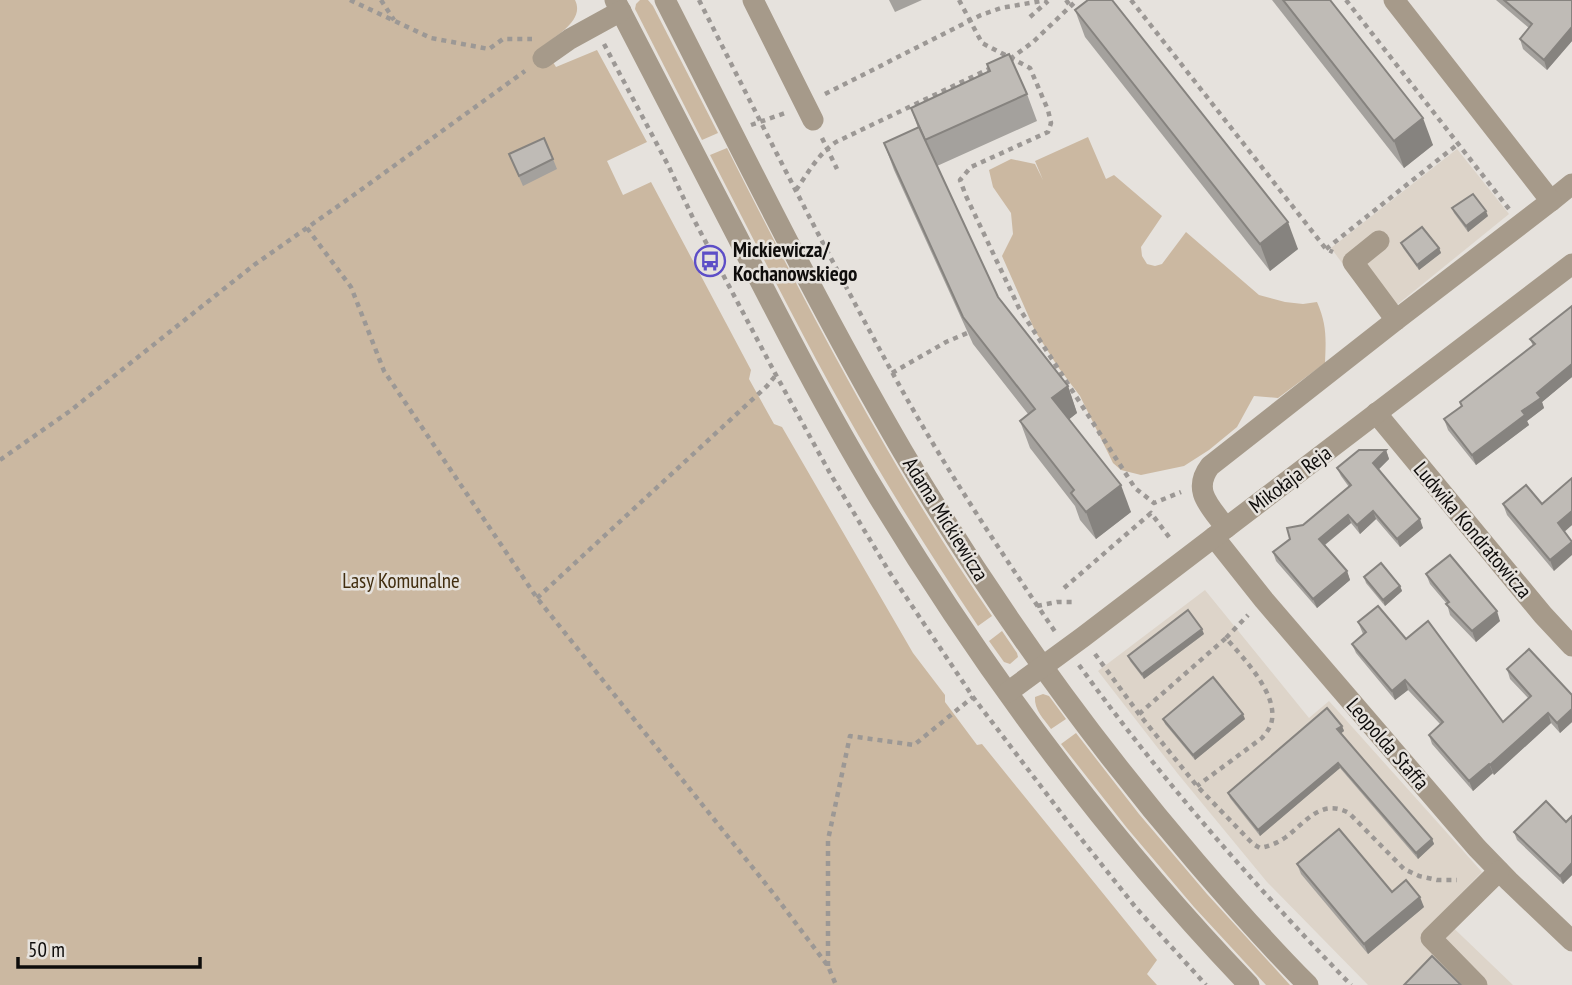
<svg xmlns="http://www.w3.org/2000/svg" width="1572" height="985" font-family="'PT Sans Narrow',sans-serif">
<rect width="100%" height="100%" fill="#e6e2dd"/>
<g fill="#ddd4c9">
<polygon points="1457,149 1509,214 1382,317 1331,248"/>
<polygon points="1205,590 1309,718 1329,701 1482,872 1440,915 1513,985 1368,985 1267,882 1178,774 1098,671"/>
</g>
<g fill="#cbb8a1">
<path d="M0,0H575C585,20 557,35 543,46L556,67L597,50L647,142L607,161L623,195L651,182L751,370L749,379L774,424L782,427L913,653L945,695V702L977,745L982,744L1157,960L1147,974L1157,985H0Z"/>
<polygon points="640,0 648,0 653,6 718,133 702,140 635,9 636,4"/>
<path d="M1088,137L1106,179L1114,175L1162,216L1141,247L1142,256L1147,264L1155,266L1162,264L1186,232L1259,295L1285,302L1303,304L1317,302C1327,325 1326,339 1325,363L1278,398L1254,396L1237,427L1209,450L1184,466L1141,475L1121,470L1113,463L1080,396L1058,367L1035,331L1002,256L1013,234L1011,213L993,187L989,170L1011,159L1035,164L1043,180L1035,161Z"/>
<path d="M727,148C808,308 890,468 992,616L978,626C942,572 906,516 873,460C814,361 763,257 710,155Z"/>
<polygon points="1002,631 1017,653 1018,657 1010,664 1004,662 989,641"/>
<path d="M1043,694L1049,696L1066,719L1051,729C1044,719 1034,710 1035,697Z"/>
<polygon points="1076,733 1139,814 1207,894 1290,985 1266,985 1194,907 1127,828 1061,744"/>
</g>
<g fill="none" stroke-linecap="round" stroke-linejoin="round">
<g stroke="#9c9895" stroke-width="4.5" stroke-dasharray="5 5" stroke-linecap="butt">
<polyline points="350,0 431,38 489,49 503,39 532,39"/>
<polyline points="381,0 394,20"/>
<path d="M699,0C762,125 825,250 892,372C941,462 998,548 1056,633"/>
<polyline points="959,0 982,43 1030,68 1048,110 1051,123 1048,132 971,167 960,180 966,196 1019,308 1135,488 1154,503 1181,492"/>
<polyline points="1066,0 1071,7"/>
<polyline points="1131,0 1326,249 1333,252"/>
<polyline points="1346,0 1509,209"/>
<polyline points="1030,17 1048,1"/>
<polyline points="604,44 668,165 692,216 776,375 831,475 890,573 973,697 1071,826 1137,909 1206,985"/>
<polyline points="1010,59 1033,42 1077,0"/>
<polyline points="825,94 981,15 1001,8 1047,0"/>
<polyline points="751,125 785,113"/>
<polyline points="822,138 837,169"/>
<path d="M796,190C808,173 818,154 836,142L993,67"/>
<polyline points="307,228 351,287 384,371 537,598 773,893 828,966 836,985"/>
<polyline points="1326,249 1458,144"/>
<polyline points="892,373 946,342 972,331"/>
<polyline points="0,460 70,411 254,265 351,197 525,71"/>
<polyline points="1064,588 1151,513 1172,541"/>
<polyline points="537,598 767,386 776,375"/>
<polyline points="1037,606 1057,602 1072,602"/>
<polyline points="1226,638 1248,615"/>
<path d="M1095,654L1139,714L1197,786L1253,844L1260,848C1270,846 1277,843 1286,837C1306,822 1321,798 1349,813L1404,869L1419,876L1437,880H1457"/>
<path d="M1079,665C1161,779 1254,885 1351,985"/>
<path d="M1139,714L1226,638C1243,658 1280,695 1271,724C1269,730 1265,734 1262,738L1197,786"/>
<polyline points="828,966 828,840 850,736 914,745 973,697"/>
</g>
<g stroke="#a69a8a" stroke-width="21">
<path d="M615,0C656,79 696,157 737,236C781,322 825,408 875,491C982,668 1106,836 1249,985"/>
<path d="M665,0C742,151 817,305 903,452C988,596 1087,735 1196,862C1232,904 1269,946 1308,985"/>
<polyline points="753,0 813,120"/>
<polyline points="543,58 570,39 621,11"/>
<polyline points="1551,201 1572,184"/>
<polyline points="1379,241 1353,262 1396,320"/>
<polyline points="1376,413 1543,615 1572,646"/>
<path d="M1226,528C1211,507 1191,491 1210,466L1396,320L1551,201L1394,0"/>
<polyline points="1214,537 1264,600 1477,848 1509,881 1572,941"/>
<polyline points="1008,692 1083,637 1572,264"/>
<polyline points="1477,985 1431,938 1499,871"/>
</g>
</g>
<g fill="#a4a19d">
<polygon points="889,0 922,0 895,12"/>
<polygon points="1272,0 1330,0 1433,145 1404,168"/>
<polygon points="1496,0 1572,0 1572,41 1547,70 1523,49 1520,39 1529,28"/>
<polygon points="1075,10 1298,249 1270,271 1085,37"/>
<polygon points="987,64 1027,94 1037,121 937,166 998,297 1068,386 1077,413 1069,419 1131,512 1096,539 1080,520 1075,506 1030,448 1020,421 1028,414 973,344 894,170 884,143 918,128 911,108 990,71"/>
<polygon points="509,154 553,159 557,169 523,186"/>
<polygon points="1452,208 1488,216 1468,232 1454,213"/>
<polygon points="1401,243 1439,248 1441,253 1419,270 1403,248"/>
<polygon points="1572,306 1572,377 1542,402 1544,408 1527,421 1529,425 1476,465 1448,430 1444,419 1462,406 1460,402 1533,346 1530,339"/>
<polygon points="1386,450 1389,459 1378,470 1423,528 1400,547 1376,519 1360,534 1351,523 1325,545 1347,571 1350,580 1317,608 1276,561 1273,552 1290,539 1303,525 1349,487 1341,476 1337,468"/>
<polygon points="1572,478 1572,525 1564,531 1554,571 1507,515 1503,504 1542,504"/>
<polygon points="1426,574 1500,621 1476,642 1450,615 1447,604 1430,584"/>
<polygon points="1364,577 1400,586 1402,591 1385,606 1366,583"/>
<polygon points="1358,622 1406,639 1503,722 1529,699 1510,679 1507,669 1572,695 1572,722 1560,733 1551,723 1494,775 1493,773 1473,791 1432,744 1429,735 1440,724 1408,690 1395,700 1356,653 1352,644 1363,634"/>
<polygon points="1204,634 1144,679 1130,661 1128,656"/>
<polygon points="1163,719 1245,719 1195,760 1165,724"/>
<polygon points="1342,726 1344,731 1341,733 1432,839 1434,844 1418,859 1340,768 1260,836 1230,798 1228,793"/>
<polygon points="1572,816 1572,875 1563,884 1517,840 1514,832 1566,822"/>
<polygon points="1297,864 1392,892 1424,907 1368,954 1301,874"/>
</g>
<g fill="#86837f">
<polygon points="1572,27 1572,41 1547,70 1544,60"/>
<polygon points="1423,118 1433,145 1404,168 1394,141"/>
<polygon points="1486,211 1488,216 1468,232 1466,226"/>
<polygon points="1288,222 1298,249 1270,271 1260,244"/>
<polygon points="1439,248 1441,253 1419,270 1417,265"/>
<polygon points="1572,364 1572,377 1542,402 1544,408 1527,421 1529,425 1476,465 1472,455 1522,411 1537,393"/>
<polygon points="1068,386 1077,413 1062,425 1052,398"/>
<polygon points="1386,450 1389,459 1376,472 1373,463"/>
<polygon points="1121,485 1131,512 1096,539 1086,512"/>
<polygon points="1373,511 1376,519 1360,534 1357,525"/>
<polygon points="1572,511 1572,525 1562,534 1558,523"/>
<polygon points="1348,515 1351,523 1322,547 1319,539"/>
<polygon points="1420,519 1423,528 1400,547 1397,539"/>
<polygon points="1572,542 1572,555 1554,571 1550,560"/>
<polygon points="1347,571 1350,580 1317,608 1313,599"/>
<polygon points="1400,586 1402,591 1385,606 1383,600"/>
<polygon points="1497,611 1500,621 1476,642 1472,631"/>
<polygon points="1202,629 1204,634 1144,679 1142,674"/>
<polygon points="1405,680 1408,690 1395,700 1392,691"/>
<polygon points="1572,709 1572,722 1560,733 1557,723"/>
<polygon points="1548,713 1551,723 1494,775 1490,765"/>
<polygon points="1243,714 1245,719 1195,760 1193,755"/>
<polygon points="1342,726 1344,731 1339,735 1337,729"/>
<polygon points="1338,763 1340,768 1260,836 1258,830"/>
<polygon points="1489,764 1493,773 1473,791 1469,781"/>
<polygon points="1432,839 1434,844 1418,859 1416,853"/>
<polygon points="1572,863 1572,875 1563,884 1560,876"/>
<polygon points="1420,897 1424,907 1368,954 1364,944"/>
</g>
<g fill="#bfbbb6" stroke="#86837f" stroke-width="2">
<polygon points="1088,0 1112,0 1288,222 1260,244 1075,10"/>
<polygon points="1283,0 1330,0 1423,118 1394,141"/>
<polygon points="1504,0 1572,0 1572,27 1544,60 1520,39 1532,24"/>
<polygon points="1009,54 1027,94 925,140 911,108 990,71 987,64"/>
<polygon points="919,127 998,297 1068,386 1052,398 1121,485 1086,512 1071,493 1074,490 1020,421 1035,409 963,317 884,143"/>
<polygon points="544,138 553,159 519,176 509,154"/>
<polygon points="1473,194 1486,211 1466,226 1452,208"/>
<polygon points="1422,227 1439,248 1417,265 1401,243"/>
<polygon points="1572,306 1572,364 1537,393 1541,398 1522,411 1525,415 1472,455 1444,419 1462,406 1460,402 1535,344 1530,339"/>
<polygon points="1359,450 1386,450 1373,463 1420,519 1397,539 1373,511 1357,525 1348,515 1319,539 1347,571 1313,599 1273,552 1290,539 1287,528 1303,525 1351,485 1337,468"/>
<polygon points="1572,478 1572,511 1558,523 1572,542 1550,560 1503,504 1526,485 1542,504"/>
<polygon points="1450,555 1497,611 1472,631 1446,604 1449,602 1426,574"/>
<polygon points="1381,563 1400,586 1383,600 1364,577"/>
<polygon points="1378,606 1406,639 1428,621 1503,722 1531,696 1507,669 1529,649 1572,695 1572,709 1557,723 1548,713 1490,765 1489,764 1469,781 1429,735 1443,722 1405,680 1392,691 1352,644 1366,632 1358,622"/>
<polygon points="1188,610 1202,629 1142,674 1128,656"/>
<polygon points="1213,677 1243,714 1193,755 1163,719"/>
<polygon points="1327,708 1342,726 1337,729 1432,839 1416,853 1338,763 1258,830 1228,793"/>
<polygon points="1546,801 1566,822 1572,816 1572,863 1560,876 1514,832"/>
<polygon points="1339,829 1392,892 1406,880 1420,897 1364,944 1297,864"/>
<polygon points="1432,956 1461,985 1404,985"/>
</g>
<defs>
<g id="bus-ring" transform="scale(1.575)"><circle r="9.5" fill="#e6e2dd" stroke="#5d4ec7" stroke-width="1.5"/><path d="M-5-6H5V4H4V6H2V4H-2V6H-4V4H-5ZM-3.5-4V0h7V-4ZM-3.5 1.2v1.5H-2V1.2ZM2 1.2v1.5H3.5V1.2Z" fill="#5d4ec7"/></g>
</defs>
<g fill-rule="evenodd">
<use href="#bus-ring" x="710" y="261"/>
</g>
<g text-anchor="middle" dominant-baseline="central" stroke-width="5" stroke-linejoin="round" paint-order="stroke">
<g font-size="21" font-weight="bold" fill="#0e0c0b" stroke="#e6e2dd" text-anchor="start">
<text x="733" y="249">Mickiewicza/<tspan x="733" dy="24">Kochanowskiego</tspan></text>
</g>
<g font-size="21" fill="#0e0c0b" stroke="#e6e2dd">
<text transform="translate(1290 479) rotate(-37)">Mikołaja Reja</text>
<text transform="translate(946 519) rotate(58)">Adama Mickiewicza</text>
<text transform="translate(1473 530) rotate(50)">Ludwika Kondratowicza</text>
<text transform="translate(1388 744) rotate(49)">Leopolda Staffa</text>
</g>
<g font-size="21" fill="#412d0f" stroke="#e6e2dd">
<text x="401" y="580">Lasy Komunalne</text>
</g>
</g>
<path d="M18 957v10h182v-10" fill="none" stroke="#0e0c0b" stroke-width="3.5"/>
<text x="28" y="957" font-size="21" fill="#0e0c0b" stroke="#e6e2dd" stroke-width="5" paint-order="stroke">50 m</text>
</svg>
